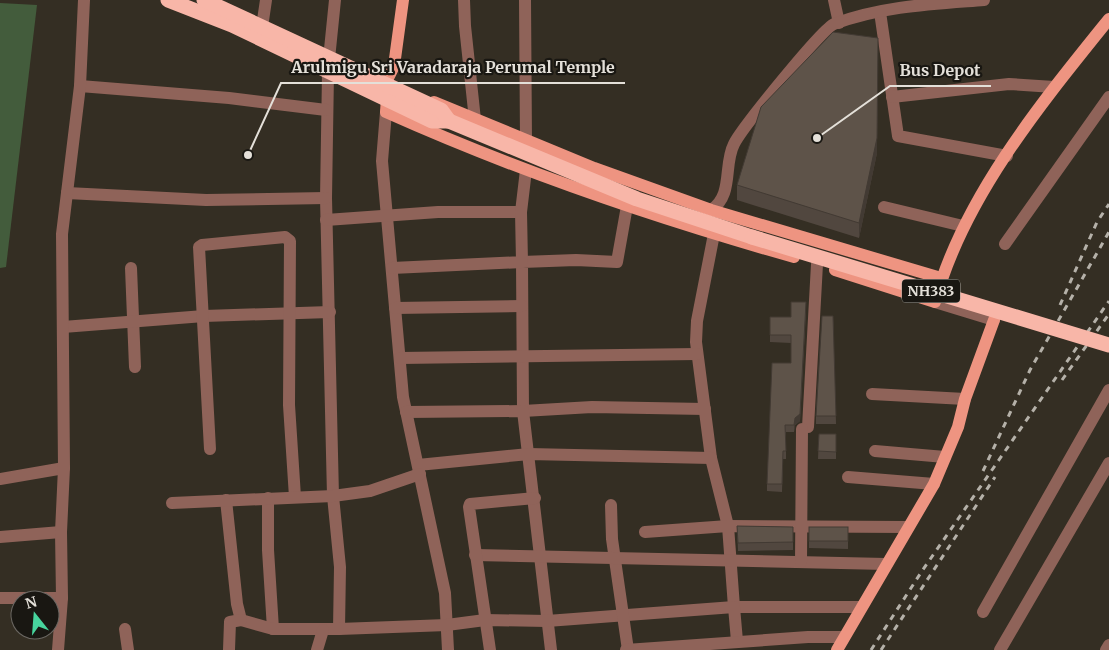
<svg xmlns="http://www.w3.org/2000/svg" width="1109" height="650" font-family="Merriweather,serif">
<rect width="100%" height="100%" fill="#342e23"/>
<polygon fill="#435c3c" points="0,3 37,5 6,267 0,268"/>
<g fill="none" stroke-linecap="round" stroke-linejoin="round">
<g stroke="#8f6359" stroke-width="12">
<polyline points="464,0 465,26 475,120"/>
<polyline points="525,0 526,140"/>
<polyline points="834,0 839,23"/>
<polyline points="880,12 898,136 1007,156"/>
<polyline points="262,27 266,0"/>
<polyline points="329,59 335,0"/>
<polyline points="328,73 326,198 333,496 340,567 339,629"/>
<polyline points="80,86 229,98 326,110"/>
<polyline points="892,97 1009,84 1054,87"/>
<polyline points="386,112 382,161 403,397 445,593 448,650"/>
<polyline points="67,193 206,200 326,198"/>
<polyline points="627,206 617,262 576,260 522,262 523,411 592,407 705,409"/>
<polyline points="884,207 963,226"/>
<path d="M711,210C734,195 723,165 734,144C742,128 822,29 834,24C882,6 933,4 984,0"/>
<polyline points="326,220 438,212 521,212"/>
<polyline points="714,234 697,321 696,342 711,458 728,526 734,607 860,607"/>
<polyline points="1005,244 1109,97"/>
<polyline points="131,268 135,367"/>
<polyline points="392,268 522,262 521,212 526,170"/>
<polyline points="935,302 994,320"/>
<polyline points="395,308 522,306"/>
<polyline points="63,327 204,316 330,312"/>
<polyline points="400,358 697,354"/>
<polyline points="872,394 965,399"/>
<polyline points="406,412 523,411 551,650"/>
<polyline points="808,427 817,264"/>
<polyline points="210,449 199,247 202,245 285,237 290,241 289,405 295,497"/>
<polyline points="875,451 945,457"/>
<polyline points="418,465 529,454 711,458"/>
<polyline points="848,477 934,484"/>
<polyline points="0,479 64,468"/>
<polyline points="268,498 268,550 273,629"/>
<polyline points="226,500 237,604 241,620 273,629 339,629 447,625 485,620 547,621 734,607 737,641"/>
<polyline points="172,503 333,496 370,491 420,474"/>
<polyline points="611,505 612,539 628,650"/>
<polyline points="645,532 728,526 908,527"/>
<polyline points="0,537 61,532"/>
<polyline points="475,555 886,564"/>
<polyline points="801,562 802,429"/>
<polyline points="0,598 62,598"/>
<polyline points="983,612 1109,390"/>
<polyline points="125,629 128,650"/>
<polyline points="58,650 62,598 61,532 64,468 62,234 80,86 84,0"/>
<polyline points="229,650 230,622 241,620"/>
<polyline points="317,650 323,630"/>
<polyline points="490,650 469,507 470,504 535,498"/>
<polyline points="626,650 808,637 844,637"/>
<polyline points="1000,650 1109,463"/>
<polyline points="1106,650 1109,645"/>
</g>
<g stroke="#ee9481" stroke-width="12">
<polyline points="387,85 388,78 394,66 403,0"/>
<path d="M387,98L386,112C518,171 655,218 794,257"/>
<polyline points="434,102 594,168 711,210 941,278"/>
<path d="M835,270L935,302C963,198 1042,102 1109,19"/>
<polyline points="837,650 934,484 958,427 965,399 994,320"/>
</g>
<g stroke="#f8b6a8" stroke-width="15">
<polyline points="168,0 232,25 432,121 449,121 637,199 752,237"/>
<polyline points="204,0 441,110 449,121"/>
</g>
<g stroke="#b5b1a9" stroke-width="3" stroke-dasharray="6 6" stroke-linecap="butt">
<polyline points="1060,305 1097,222 1109,204"/>
<polyline points="1062,380 1109,314"/>
<polyline points="983,471 1030,370 1109,232"/>
<polyline points="871,650 922,571 1109,301"/>
<polyline points="881,650 995,477"/>
</g>
<polyline stroke="#f8b6a8" stroke-width="15" points="752,237 1109,345"/>
</g>
<g fill="#51473f">
<polygon points="877,153 859,238 737,200 737,185"/>
<polygon points="806,310 800,421 795,425 794,432 786,432 786,459 783,459 782,492 767,491 767,484 791,363 791,343 770,342 770,317 791,317"/>
<polygon points="833,316 836,424 816,424 816,416"/>
<polygon points="819,434 836,434 836,459 818,459"/>
<polygon points="737,526 793,527 793,550 738,551"/>
<polygon points="809,527 848,527 848,549 809,548"/>
</g>
<g fill="#423a33">
<polygon points="878,38 877,153 859,238 859,223"/>
<polygon points="806,302 800,421 795,425 794,432 794,425"/>
</g>
<g fill="#5e5349" stroke="#423a33">
<polygon points="833,32 878,38 877,138 859,223 737,185 761,107"/>
<polygon points="791,302 806,302 800,414 795,418 794,425 785,425 786,451 783,451 782,484 767,484 772,363 791,363 791,335 770,335 770,317 791,317"/>
<polygon points="822,316 833,316 836,416 816,416"/>
<polygon points="819,434 836,434 836,452 818,451"/>
<polygon points="737,526 793,527 793,542 738,543"/>
<rect x="809" y="527" width="39" height="14"/>
</g>
<g text-anchor="middle" dominant-baseline="central" stroke-width="4.5" stroke-linejoin="round" paint-order="stroke">
<rect fill="#191712" stroke="#a7a49d" stroke-width="1" x="902" y="279.5" width="58" height="23" rx="4"/>
<g font-size="14" font-weight="bold" fill="#e4e0d9">
<text x="931" y="291">NH383</text>
</g>
</g>
<path fill="none" stroke="#e4e0d9" stroke-width="2" d="M248 155L281 83H625M817 138L890 86H991"/>
<g fill="#e4e0d9" stroke="#191712" stroke-width="2">
<circle cx="248" cy="155" r="5"/>
<circle cx="817" cy="138" r="5"/>
</g>
<g font-size="16" text-anchor="middle" font-weight="bold" fill="#e4e0d9" stroke="#191712" stroke-width="4.5" stroke-linejoin="round" paint-order="stroke">
<text x="453" y="73">Arulmigu Sri Varadaraja Perumal Temple</text>
<text x="940" y="76">Bus Depot</text>
</g>
<g transform="translate(35 615) rotate(343)"><circle r="24" fill="#191712" stroke="#6a6762"/>
<path d="M0-4L9 19L0 12L-9 19Z" fill="#47d49d"/>
<text y="-8" font-size="14" font-weight="bold" text-anchor="middle" fill="#e4e0d9">N</text>
</g>
</svg>
